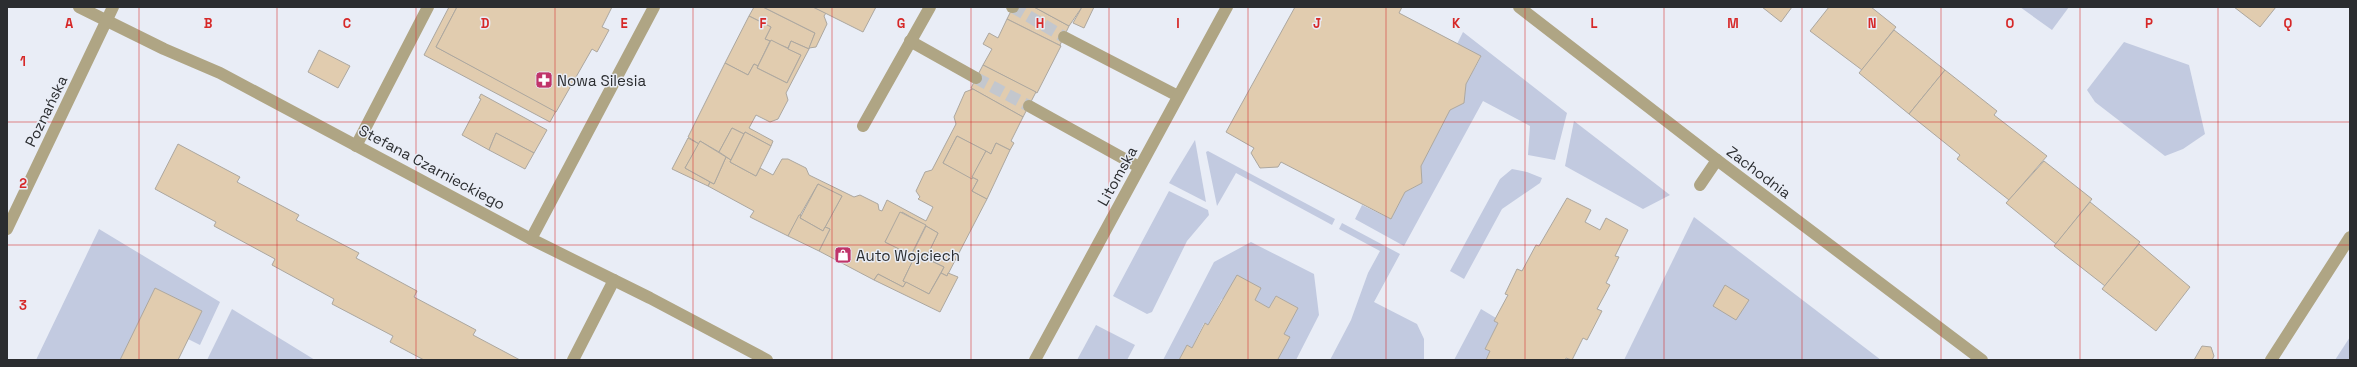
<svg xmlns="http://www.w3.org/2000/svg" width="2357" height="367" font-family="'Space Grotesk',sans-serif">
<rect width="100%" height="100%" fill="#e9edf6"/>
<g fill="#c2cae0">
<polygon points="2020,7 2069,7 2052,30"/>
<polygon points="1463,32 1567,113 1555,160 1528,155 1530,126 1483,101 1404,246 1355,219 1362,205 1391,219 1405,192 1422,183 1421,166 1450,110 1464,103 1466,84 1481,57 1457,44"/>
<polygon points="2124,42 2189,65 2205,134 2183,149 2165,156 2095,102 2087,90"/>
<polygon points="1574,121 1670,195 1643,209 1565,166"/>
<polygon points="1195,140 1206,202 1169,183"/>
<polygon points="1208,151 1335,219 1332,225 1236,173 1217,206 1206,152"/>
<polygon points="1512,169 1527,172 1542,178 1540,183 1502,209 1464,279 1450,271 1500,179"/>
<polygon points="1169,191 1208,210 1209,215 1187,241 1152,312 1147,314 1113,296"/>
<polygon points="1694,217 1881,360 1624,360"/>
<polygon points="1342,223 1400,254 1374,302 1417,324 1424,339 1424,360 1330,360 1351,320 1368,273 1380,251 1339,229"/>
<polygon points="99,229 220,302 200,345 188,339 202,311 155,288 120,360 36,360"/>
<polygon points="1251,242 1314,274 1319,315 1296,360 1278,359 1289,337 1284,334 1298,308 1276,296 1269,308 1255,300 1222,299 1208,325 1204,323 1192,348 1187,345 1179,360 1163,360 1214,262"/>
<polygon points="232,309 315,360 207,360"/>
<polygon points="1481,309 1496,318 1494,321 1498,323 1485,349 1490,351 1486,360 1454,360"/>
<polygon points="1096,325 1135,345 1127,360 1077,360"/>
<polygon points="2350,337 2350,360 2335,360"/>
</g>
<g fill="#e1ccaf" stroke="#aca79f">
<polygon points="449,7 457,7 436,47 556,111 550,122 424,55"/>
<polygon points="457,7 612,7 602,27 609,30 597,52 592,49 556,112 436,47"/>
<polygon points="754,7 763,7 815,33 809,49 791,41 788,48 765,39 771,27 749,16"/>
<polygon points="763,7 813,7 826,13 824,16 827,24 816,47 809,48 815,33"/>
<polygon points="813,7 876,7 863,32"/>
<polygon points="1013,7 1034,7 1069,26 1060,45 1061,46 1007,19"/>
<polygon points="1034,7 1082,7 1069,26"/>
<polygon points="1082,7 1094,7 1084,28 1073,23"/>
<polygon points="1295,7 1402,7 1399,13 1481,56 1466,84 1464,103 1450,110 1421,166 1422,183 1405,192 1391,219 1281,162 1278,167 1260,168 1251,153 1254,148 1226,132"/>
<polygon points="1762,7 1792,7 1781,22"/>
<polygon points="1829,7 1871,7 1896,27 1862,70 1810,31"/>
<polygon points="2234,7 2276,7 2260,27"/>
<polygon points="749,16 771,27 765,39 770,41 758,66 754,64 748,75 725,63"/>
<polygon points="1007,19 1061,46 1037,93 983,65 992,49 983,44 989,33 998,38"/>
<polygon points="1894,30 1945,70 1909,114 1859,73"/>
<polygon points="771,40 801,55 787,83 757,68"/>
<polygon points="791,41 809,49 786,93 788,100 778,119 770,122 756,115 749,128 773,141 771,146 745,132 744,134 732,128 719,152 700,141 699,144 688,137 725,63 748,75 754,64 758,66 757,68 787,83 801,55 788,49"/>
<polygon points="319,50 350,66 338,88 308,72"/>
<polygon points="983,65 1036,92 1023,117 971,88"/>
<polygon points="1945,70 1997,111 1994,115 2047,156 2009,200 1957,159 1960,155 1909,114"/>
<polygon points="973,89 1023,117 1011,141 1014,143 1010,150 996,143 991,154 957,136 943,163 978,180 972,191 987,199 947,276 941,273 944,267 926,258 938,233 902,212 885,242 915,256 903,281 906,282 903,287 878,274 874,280 819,251 830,229 825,227 842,196 823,187 818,184 788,236 750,217 754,211 708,186 710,182 714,184 726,157 731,160 730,162 756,176 760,168 773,175 782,159 788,159 806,168 809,175 854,197 860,195 878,204 879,210 882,211 887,200 926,221 933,207 918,199 920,197 916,191 925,172 932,170 956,124 954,117 965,92"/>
<polygon points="481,94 547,130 534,153 496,133 489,150 462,135 481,99 479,98"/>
<polygon points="732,128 744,134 731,160 719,152"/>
<polygon points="745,132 771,146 756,176 730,162"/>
<polygon points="496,133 534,153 525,169 489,150"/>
<polygon points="957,136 986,151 972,179 943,163"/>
<polygon points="688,138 699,144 685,168 710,182 708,186 672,169"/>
<polygon points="700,141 726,157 714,184 685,168"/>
<polygon points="996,143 1010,150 987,199 972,191 978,180 972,177 986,151 991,154"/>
<polygon points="178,144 240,177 237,182 299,215 296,220 359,253 356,258 417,291 414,297 476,330 473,335 520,360 424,360 390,342 393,336 332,304 334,299 272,265 275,259 214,226 216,222 155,189"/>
<polygon points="2044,161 2092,199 2056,244 2006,203"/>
<polygon points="818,184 842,196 823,231 800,218"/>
<polygon points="1567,198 1591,210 1585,222 1600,230 1606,218 1628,230 1615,256 1619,257 1606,283 1610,285 1597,309 1602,311 1587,340 1583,338 1572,360 1566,358 1565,360 1486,360 1490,351 1485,349 1498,323 1494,321 1508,295 1505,294 1517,269 1522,271 1536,245 1539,246"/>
<polygon points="2090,202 2140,242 2105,286 2054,246"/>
<polygon points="900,212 926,225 911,255 885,242"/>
<polygon points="799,215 801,215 800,218 823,231 825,227 830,229 819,251 788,236"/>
<polygon points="926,226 938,233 926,258 912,254"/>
<polygon points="2139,244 2190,287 2156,331 2102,289"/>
<polygon points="916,254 944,267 929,294 903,281"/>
<polygon points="941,273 947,276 948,273 958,277 940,312 874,280 878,274 903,287 906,282 929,294"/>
<polygon points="1237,275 1261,288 1255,300 1269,308 1276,296 1298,308 1284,334 1290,337 1278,359 1280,360 1179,360 1187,345 1192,348 1205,323 1208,325"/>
<polygon points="1725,285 1749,300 1736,320 1713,306"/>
<polygon points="155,288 202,311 178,360 120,360"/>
<polygon points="2202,346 2211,347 2214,356 2212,360 2194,360"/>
</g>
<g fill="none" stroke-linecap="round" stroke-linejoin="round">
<g stroke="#c3c7ce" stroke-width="12" stroke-dasharray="12 6" stroke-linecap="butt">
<polyline points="1013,7 1064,37"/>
<polyline points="976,78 1029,106"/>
</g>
<g stroke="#afa584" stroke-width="12">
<polyline points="79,7 164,49 220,73 531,239 650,298 767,360"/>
<polyline points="1012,7 1013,7"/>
<polyline points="1519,7 1717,160 1982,360"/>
<polyline points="1064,37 1178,96"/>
<polyline points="910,41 976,78"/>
<polyline points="1029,106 1139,167"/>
<polyline points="863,126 930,7"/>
<polyline points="356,146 428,7"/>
<polyline points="1700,185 1717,160"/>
<polyline points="7,229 113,7"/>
<polyline points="531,239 654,7"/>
<polyline points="573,360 614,280"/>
<polyline points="1035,360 1227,7"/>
<polyline points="2271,360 2350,237"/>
</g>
</g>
<path fill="none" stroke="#d62828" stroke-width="1" stroke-opacity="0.55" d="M139,7V360M277,7V360M416,7V360M555,7V360M693,7V360M832,7V360M971,7V360M1109,7V360M1248,7V360M1386,7V360M1525,7V360M1664,7V360M1802,7V360M1941,7V360M2080,7V360M2218,7V360M7,122H2350M7,245H2350"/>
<defs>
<g id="pharmacy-square" transform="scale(0.9)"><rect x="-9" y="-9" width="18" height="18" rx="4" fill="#c0346a" stroke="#e9edf6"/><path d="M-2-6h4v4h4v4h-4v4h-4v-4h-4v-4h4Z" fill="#fff"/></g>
<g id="shop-square" transform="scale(0.9)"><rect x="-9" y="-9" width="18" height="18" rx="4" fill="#c0346a" stroke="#e9edf6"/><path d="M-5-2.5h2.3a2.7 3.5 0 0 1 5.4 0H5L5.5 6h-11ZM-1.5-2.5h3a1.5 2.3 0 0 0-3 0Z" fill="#fff"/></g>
</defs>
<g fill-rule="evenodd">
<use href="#pharmacy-square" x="544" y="80"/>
<use href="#shop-square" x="843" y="255"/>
</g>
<g text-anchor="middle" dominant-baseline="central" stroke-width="3" stroke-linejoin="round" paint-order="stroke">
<g font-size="15" fill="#2b2d30" stroke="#e9edf6" text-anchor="start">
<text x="557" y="80">Nowa Silesia</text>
<text x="856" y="255">Auto Wojciech</text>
</g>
<g font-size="15" fill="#2b2d30" stroke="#e9edf6">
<text transform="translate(46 111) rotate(-64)">Poznańska</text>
<text transform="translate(432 167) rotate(28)">Stefana Czarnieckiego</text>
<text transform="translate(1759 172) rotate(37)">Zachodnia</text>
<text transform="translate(1117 176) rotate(-61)">Litomska</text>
</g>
</g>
<g font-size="13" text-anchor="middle" font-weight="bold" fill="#d62828" stroke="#e9edf6" stroke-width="3" stroke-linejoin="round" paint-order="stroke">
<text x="69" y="28">A</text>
<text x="208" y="28">B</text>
<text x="347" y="28">C</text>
<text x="485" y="28">D</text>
<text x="624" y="28">E</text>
<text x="763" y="28">F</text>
<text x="901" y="28">G</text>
<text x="1040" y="28">H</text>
<text x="1178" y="28">I</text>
<text x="1317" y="28">J</text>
<text x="1456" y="28">K</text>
<text x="1594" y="28">L</text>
<text x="1733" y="28">M</text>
<text x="1872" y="28">N</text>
<text x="2010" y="28">O</text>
<text x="2149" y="28">P</text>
<text x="2288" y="28">Q</text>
<text x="23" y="66">1</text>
<text x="23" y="188">2</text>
<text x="23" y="310">3</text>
</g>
<rect width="2357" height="367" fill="none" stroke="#2b2d30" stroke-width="16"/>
</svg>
